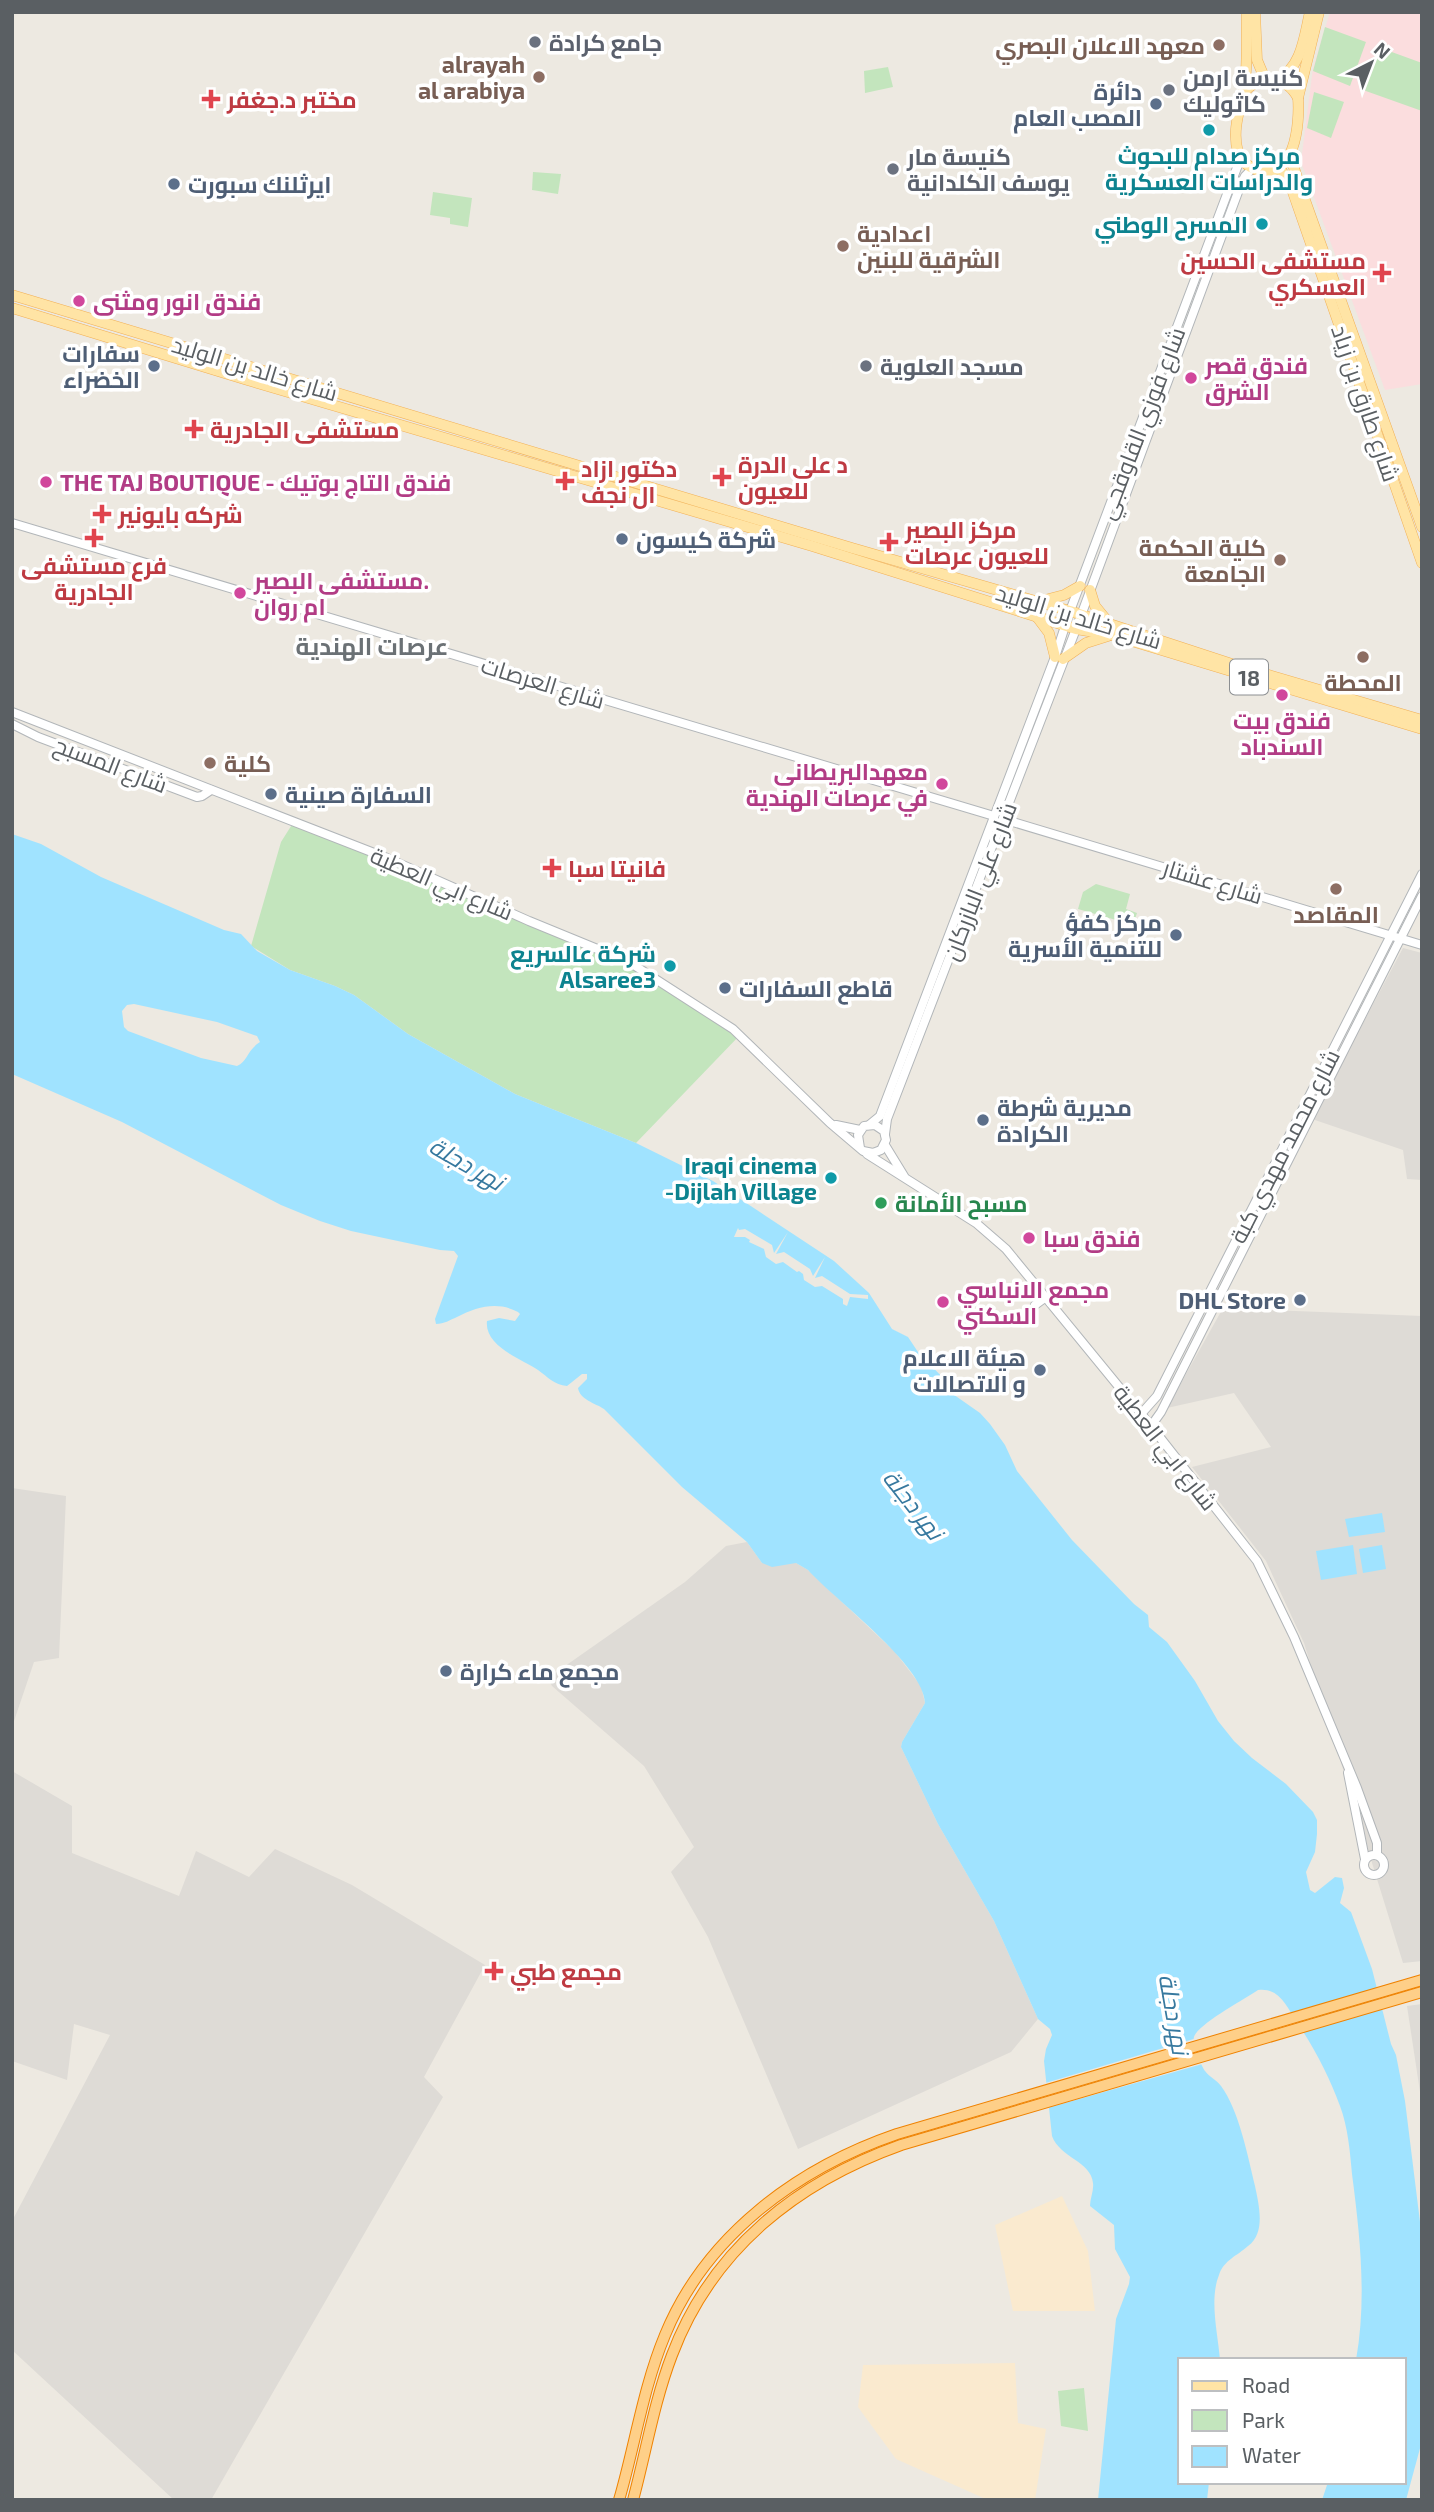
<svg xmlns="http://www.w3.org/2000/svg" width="1434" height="2512" font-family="'Exo 2',Cairo,sans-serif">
<rect width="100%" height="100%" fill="#ede9e1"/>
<g fill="#dedbd6">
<polygon points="1403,948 1422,953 1422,1180 1407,1179 1403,1150 1312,1119"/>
<polygon points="1223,1308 1422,1316 1422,1961 1403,1963 1304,1643 1266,1561 1192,1467 1271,1447 1234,1393 1167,1408"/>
<polygon points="12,1488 66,1496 59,1658 34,1662 12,1727"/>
<polygon points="747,1542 762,1563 796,1563 808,1570 895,1652 921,1686 925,1703 902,1742 901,1747 938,1824 994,1921 1038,2019 1011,2052 798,2149 708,1937 671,1872 694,1847 644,1766 552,1686 548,1678 685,1582 726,1546"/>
<polygon points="12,1771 72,1806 72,1853 179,1896 196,1851 249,1877 275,1849 352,1885 485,1965 424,2077 443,2097 211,2500 174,2500 12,2350 12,2221 110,2035 74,2024 67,2080 12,2061"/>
<polygon points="1422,2004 1422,2105 1407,2006"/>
</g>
<polygon fill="#fbddde" points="1330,12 1422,12 1422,384 1385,390 1301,162 1313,68"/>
<g fill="#c3e5bd">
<polygon points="1325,27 1366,42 1350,86 1313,71"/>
<polygon points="1378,47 1422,63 1422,111 1363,90"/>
<polygon points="888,67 893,87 865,93 864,71"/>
<polygon points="1314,92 1344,102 1331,138 1307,128"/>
<polygon points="533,172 561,174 558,194 532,190"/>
<polygon points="433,192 472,198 468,227 450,224 450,218 430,215"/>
<polygon points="293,823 579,942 669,987 740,1035 636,1143 515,1094 408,1034 354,995 335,986 290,970 251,946 281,842"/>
<polygon points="1096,884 1130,894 1126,909 1137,913 1133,925 1078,909 1083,892"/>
<polygon points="1084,2388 1088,2431 1061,2426 1058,2391"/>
</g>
<g fill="#faeacf">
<polygon points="1062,2196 1088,2251 1095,2311 1013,2311 995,2225"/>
<polygon points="1015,2363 1018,2423 1046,2429 1035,2500 988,2500 896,2459 858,2407 863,2365"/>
</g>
<g fill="#a0e3ff" fill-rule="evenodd">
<path d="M12,834L41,844L101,877L224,930L241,934L257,951L290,970L335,986L354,995L408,1034L515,1094L636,1143L713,1181L834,1261L869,1293L892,1329L908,1337L918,1352L947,1382L950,1392L980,1413L990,1424L1005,1445L1017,1471L1072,1540L1134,1604L1148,1615L1149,1627L1167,1642L1195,1681L1218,1721L1234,1741L1252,1758L1286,1784L1313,1812L1317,1820V1834L1315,1852L1306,1872L1310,1890L1315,1893L1335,1877L1342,1878L1344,1888L1340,1903L1351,1912L1372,1969L1391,2044L1396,2055L1405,2101L1422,2238V2441L1406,2500H1322L1328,2482H1404V2360H1356C1367,2299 1360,2235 1352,2174C1350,2152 1348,2127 1340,2106C1329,2076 1314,2047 1296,2021C1287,2007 1279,1987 1258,1990C1245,1999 1198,2024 1194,2037C1192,2043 1201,2065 1205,2071C1209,2077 1217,2080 1221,2086C1239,2110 1248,2157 1255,2186C1259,2205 1266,2233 1248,2246C1237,2256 1224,2260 1219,2275C1209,2300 1218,2334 1220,2360H1180V2482H1209L1207,2500H1098L1116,2319L1129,2284L1130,2277L1115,2249L1114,2225L1090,2206C1090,2198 1094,2191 1093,2183C1091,2161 1060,2158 1052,2136L1044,2061L1046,2049L1052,2035L1050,2029L1038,2019L994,1921L938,1824L901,1747L902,1742L925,1703C924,1665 835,1600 808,1570L796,1563L772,1567L762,1563L747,1542L682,1487L604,1409C595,1403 580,1400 578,1388L587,1379V1374H582L567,1386C554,1385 548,1377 538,1370C521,1359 484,1346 487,1321L499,1318L515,1321L520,1314L518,1312C497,1301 477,1307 457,1317C450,1320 444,1324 436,1324L435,1319L458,1256L454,1251L440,1250L351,1231L320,1221L281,1205L122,1122L12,1074ZM134,1004L217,1022L257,1036L260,1042C247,1050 248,1061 237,1066L201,1058L128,1031L124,1027L122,1011L127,1005Z"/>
<polygon points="1382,1513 1385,1532 1349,1537 1345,1519"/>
<polygon points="1353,1545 1357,1574 1321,1580 1316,1551"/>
<polygon points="1382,1545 1386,1569 1363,1573 1359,1549"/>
</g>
<g fill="#ede9e1">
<polygon points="738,1228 739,1230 745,1229 772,1245 774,1253 788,1232 776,1254 784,1252 810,1269 813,1276 825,1257 815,1278 822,1276 850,1294 868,1295 868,1299 850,1297 847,1306 843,1304 843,1299 822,1286 815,1287 804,1280 803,1274 799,1271 797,1272 783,1262 776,1264 766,1257 764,1249 749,1242 750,1240 745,1237 734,1237"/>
<polygon points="1197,2038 1206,2063 1044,2109 1042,2084"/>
</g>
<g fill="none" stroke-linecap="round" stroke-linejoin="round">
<g stroke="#b2b6b9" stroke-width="10">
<g id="minor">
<polyline points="12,523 994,816"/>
<polyline points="12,712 387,858 529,921 629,962 733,1029 830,1123 863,1151 873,1153 881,1150 886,1140 884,1131 875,1125 864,1126 858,1135 860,1148"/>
<polyline points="12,724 38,737 197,797 202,796 211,790"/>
<polyline points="1003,819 1422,945"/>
<polyline points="836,1125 860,1130"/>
<polyline points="869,1125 880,1116 1055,657 1070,611 1241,157"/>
<polyline points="885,1134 887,1119 1076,629 1241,184 1245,176 1253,168"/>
<polyline points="885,1145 904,1176"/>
<polyline points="867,1154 976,1223 1006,1249 1151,1426 1257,1561 1294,1637 1357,1788 1377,1843 1377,1855"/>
<polyline points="1035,1305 1046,1297"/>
<polyline points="1141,1414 1157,1396 1422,874"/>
<polyline points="1151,1426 1161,1412 1422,896"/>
<polyline points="1348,1773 1365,1859"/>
<circle cx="1374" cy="1865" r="10"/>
</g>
</g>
<g stroke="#f2b055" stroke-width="11">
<g id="major">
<polyline points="1255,12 1257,60 1265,79"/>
<path d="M1277,80C1302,67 1304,37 1310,12"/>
<path d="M1243,94C1258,73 1286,75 1298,98C1300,123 1295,182 1257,170C1248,167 1241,160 1238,152C1231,128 1242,105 1245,82C1248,59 1246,35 1247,12"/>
<polyline points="1298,98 1319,12"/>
<polyline points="1292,151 1293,165 1301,189 1422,527"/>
<polyline points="1278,168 1288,178 1422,563"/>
<polyline points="12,295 852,548 1070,611 1241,667 1422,720"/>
<polyline points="12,308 244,379 812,546 1076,629 1112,635 1422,729"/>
<polyline points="1090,590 1095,606 1108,622"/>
<polyline points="1041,601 1064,595 1080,586"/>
<polyline points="1037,617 1049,633 1055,657"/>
<polyline points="1063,659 1086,643 1108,636"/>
</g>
</g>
<g stroke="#ef8200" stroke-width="12">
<g id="highway">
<path d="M619,2500C635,2445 643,2388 665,2335C706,2235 798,2168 897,2134L1422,1980"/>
<path d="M633,2500C646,2452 654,2402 672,2355C712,2249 797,2182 901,2145L1422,1992"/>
</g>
</g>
<use href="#minor" stroke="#fff" stroke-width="8"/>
<use href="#major" stroke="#ffe4a5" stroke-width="10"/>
<use href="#highway" stroke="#fecf88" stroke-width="10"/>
</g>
<g fill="#6b7280" stroke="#fff" stroke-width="2.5">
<circle cx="535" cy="42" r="7"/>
<circle cx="1169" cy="90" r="7"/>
<circle cx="893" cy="169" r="7"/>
<circle cx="866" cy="366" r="7"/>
</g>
<g fill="#8d6e63" stroke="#fff" stroke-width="2.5">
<circle cx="1219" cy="45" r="7"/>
<circle cx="539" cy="77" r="7"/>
<circle cx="843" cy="246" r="7"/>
<circle cx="1280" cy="560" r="7"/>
<circle cx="1363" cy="657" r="7"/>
<circle cx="210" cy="763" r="7"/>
<circle cx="1336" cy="889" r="7"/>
</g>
<g fill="#e0444e" stroke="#fff" stroke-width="2.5">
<path d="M207.5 88.5h7v7h7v7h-7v7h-7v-7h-7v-7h7z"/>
<path d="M1378.5 262.5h7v7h7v7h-7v7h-7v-7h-7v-7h7z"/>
<path d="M190.5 418.5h7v7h7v7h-7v7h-7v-7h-7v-7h7z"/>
<path d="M718.5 466.5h7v7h7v7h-7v7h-7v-7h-7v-7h7z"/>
<path d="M561.5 470.5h7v7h7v7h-7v7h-7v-7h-7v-7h7z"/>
<path d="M98.5 503.5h7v7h7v7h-7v7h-7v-7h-7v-7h7z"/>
<path d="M90.5 527.5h7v7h7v7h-7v7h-7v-7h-7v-7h7z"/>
<path d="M885.5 531.5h7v7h7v7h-7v7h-7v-7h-7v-7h7z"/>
<path d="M548.5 857.5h7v7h7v7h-7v7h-7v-7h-7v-7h7z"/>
<path d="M490.5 1960.5h7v7h7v7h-7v7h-7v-7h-7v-7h7z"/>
</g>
<g fill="#5c6f8a" stroke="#fff" stroke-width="2.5">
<circle cx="1156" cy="104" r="7"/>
<circle cx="174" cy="184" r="7"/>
<circle cx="154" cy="366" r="7"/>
<circle cx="622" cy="539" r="7"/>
<circle cx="271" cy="794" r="7"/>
<circle cx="1176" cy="935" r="7"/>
<circle cx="725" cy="988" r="7"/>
<circle cx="983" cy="1120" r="7"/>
<circle cx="1300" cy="1300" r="7"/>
<circle cx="1040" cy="1370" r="7"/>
<circle cx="446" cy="1671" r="7"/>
</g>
<g fill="#0f9aa8" stroke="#fff" stroke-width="2.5">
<circle cx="1209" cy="130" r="7"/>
<circle cx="1262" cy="224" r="7"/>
<circle cx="670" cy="966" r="7"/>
<circle cx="831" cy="1178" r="7"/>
</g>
<g fill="#d1479c" stroke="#fff" stroke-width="2.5">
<circle cx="79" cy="301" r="7"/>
<circle cx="1191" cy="378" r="7"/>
<circle cx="46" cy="482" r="7"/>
<circle cx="240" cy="593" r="7"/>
<circle cx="1282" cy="695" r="7"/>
<circle cx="942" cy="784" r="7"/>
<circle cx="1029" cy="1238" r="7"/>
<circle cx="943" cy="1302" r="7"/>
</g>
<circle fill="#2e9e5b" stroke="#fff" stroke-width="2.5" cx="881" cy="1203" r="7"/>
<g text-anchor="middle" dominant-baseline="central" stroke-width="7" stroke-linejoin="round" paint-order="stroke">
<rect fill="#fff" stroke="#8c8f92" stroke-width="2" x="1230" y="659.5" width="38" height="35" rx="5"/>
<g font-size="21" font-weight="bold" fill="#5a5f63">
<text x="1249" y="677">18</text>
</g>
<g font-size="23" font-weight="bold" fill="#5b616d" stroke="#fff" text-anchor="start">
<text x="549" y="42">جامع كرادة</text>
<text x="1183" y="77">كنيسة ارمن<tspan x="1183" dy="26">كاثوليك</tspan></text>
<text x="907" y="156">كنيسة مار<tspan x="907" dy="26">يوسف الكلدانية</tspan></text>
<text x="880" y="366">مسجد العلوية</text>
</g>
<g font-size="23" font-weight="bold" fill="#785e54" stroke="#fff" text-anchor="end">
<text x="1205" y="45">معهد الاعلان البصري</text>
<text x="525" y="64">alrayah<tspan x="525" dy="26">al arabiya</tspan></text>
<text x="857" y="233" text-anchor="start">اعدادية<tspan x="857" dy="26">الشرقية للبنين</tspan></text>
<text x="1266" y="547">كلية الحكمة<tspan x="1266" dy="26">الجامعة</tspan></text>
<text x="1363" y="682" text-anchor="middle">المحطة</text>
<text x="224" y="763" text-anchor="start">كلية</text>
<text x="1336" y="914" text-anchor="middle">المقاصد</text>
</g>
<g font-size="23" font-weight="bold" fill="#4e5e75" stroke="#fff" text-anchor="start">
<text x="1142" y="91" text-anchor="end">دائرة<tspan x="1142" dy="26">المصب العام</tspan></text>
<text x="188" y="184">ايرثلنك سبورت</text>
<text x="140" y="353" text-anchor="end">سفارات<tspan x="140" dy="26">الخضراء</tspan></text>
<text x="636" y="539">شركة كيسون</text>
<text x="285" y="794">السفارة صينية</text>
<text x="1162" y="922" text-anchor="end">مركز كفؤ<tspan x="1162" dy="26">للتنمية الأسرية</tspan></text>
<text x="739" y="988">قاطع السفارات</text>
<text x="997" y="1107">مديرية شرطة<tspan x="997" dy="26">الكرادة</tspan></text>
<text x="1286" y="1300" text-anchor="end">DHL Store</text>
<text x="1026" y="1357" text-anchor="end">هيئة الاعلام<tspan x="1026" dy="26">و الاتصالات</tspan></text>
<text x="460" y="1671">مجمع ماء كرارة</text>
</g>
<g font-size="23" font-weight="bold" fill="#be3a42" stroke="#fff" text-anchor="start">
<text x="227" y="99">مختبر د.جغفر</text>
<text x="1366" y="260" text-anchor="end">مستشفى الحسين<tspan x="1366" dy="26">العسكري</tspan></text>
<text x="210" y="429">مستشفى الجادرية</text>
<text x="738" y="464">د علي الدرة<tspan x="738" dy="26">للعيون</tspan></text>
<text x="581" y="468">دكتور ازاد<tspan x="581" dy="26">ال نجف</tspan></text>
<text x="118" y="514">شركه بايونير</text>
<text x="905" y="529">مركز البصير<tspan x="905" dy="26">للعيون عرصات</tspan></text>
<text x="94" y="565" text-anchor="middle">فرع مستشفى<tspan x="94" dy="26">الجادرية</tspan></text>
<text x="568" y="868">فانيتا سبا</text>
<text x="510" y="1971">مجمع طبي</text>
</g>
<g font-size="23" font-weight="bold" fill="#0d838f" stroke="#fff" text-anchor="end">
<text x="1209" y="155" text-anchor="middle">مركز صدام للبحوث<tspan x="1209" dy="26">والدراسات العسكرية</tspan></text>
<text x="1248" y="224">المسرح الوطني</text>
<text x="656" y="953">شركة عالسريع<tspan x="656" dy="26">Alsaree3</tspan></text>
<text x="817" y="1165">Iraqi cinema<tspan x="817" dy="26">-Dijlah Village</tspan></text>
</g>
<g font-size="23" font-weight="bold" fill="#b23c85" stroke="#fff" text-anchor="start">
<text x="93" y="301">فندق انور ومثنى</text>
<text x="1205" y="365">فندق قصر<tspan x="1205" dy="26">الشرق</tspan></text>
<text x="60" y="482">THE TAJ BOUTIQUE - فندق التاج بوتيك</text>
<text x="254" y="580">مستشفى البصير.<tspan x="254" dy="26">ام روان</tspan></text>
<text x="1282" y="720" text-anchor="middle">فندق بيت<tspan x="1282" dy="26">السندباد</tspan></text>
<text x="928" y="771" text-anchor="end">معهدالبريطاني<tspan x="928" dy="26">في عرصات الهندية</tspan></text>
<text x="1043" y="1238">فندق سبا</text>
<text x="957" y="1289">مجمع الانباسي<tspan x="957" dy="26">السكني</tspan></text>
</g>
<g font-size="23" fill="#5a5f63" stroke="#fff">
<text transform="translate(255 368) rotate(17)">شارع خالد بن الوليد</text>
<text transform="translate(1366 403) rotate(71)">شارع طارق بن زياد</text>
<text transform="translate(1141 423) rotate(-69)">شارع فوزي القاوقجي</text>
<text transform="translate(1079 616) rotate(17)">شارع خالد بن الوليد</text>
<text transform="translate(543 682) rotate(17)">شارع العرصات</text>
<text transform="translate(111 764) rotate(21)">شارع المسبح</text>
<text transform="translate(979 881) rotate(-69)">شارع علي البازركان</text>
<text transform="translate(1213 881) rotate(17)">شارع عشتار</text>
<text transform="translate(442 883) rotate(23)">شارع ابي العطية</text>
<text transform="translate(1284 1146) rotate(-63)">شارع محمد مهدي كبة</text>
<text transform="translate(1166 1447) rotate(52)">شارع ابي العطية</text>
</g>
<g font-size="23" font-weight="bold" fill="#27864d" stroke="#fff" text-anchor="start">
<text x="895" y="1203">مسبح الأمانة</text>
</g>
<g font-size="24" font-weight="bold" fill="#6b7175" stroke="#fff">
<text x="372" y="645">عرصات الهندية</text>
</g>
<g font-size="24" font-style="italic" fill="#37799f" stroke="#fff">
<text transform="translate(467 1163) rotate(30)">نهر دجلة</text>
<text transform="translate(914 1504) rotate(52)">نهر دجلة</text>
<text transform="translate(1175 2014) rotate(80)">نهر دجلة</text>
</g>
</g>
<rect width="1434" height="2512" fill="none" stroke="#5a5f63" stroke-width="28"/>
<rect x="1178" y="2358" width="228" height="126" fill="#ffffff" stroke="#bdbfc1" stroke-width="2"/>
<rect x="1192" y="2381" width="35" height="10" fill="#ffe4a5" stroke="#bdbfc1" stroke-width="2"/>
<text x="1242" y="2393" font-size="21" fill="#5a5f63">Road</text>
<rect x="1192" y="2410" width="35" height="21" fill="#c3e5bd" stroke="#bdbfc1" stroke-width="2"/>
<text x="1242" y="2428" font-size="21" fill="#5a5f63">Park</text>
<rect x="1192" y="2446" width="35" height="21" fill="#a0e3ff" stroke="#bdbfc1" stroke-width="2"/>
<text x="1242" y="2463" font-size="21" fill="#5a5f63">Water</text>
<g transform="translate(1371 63) rotate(42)" stroke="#ffffff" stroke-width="5" paint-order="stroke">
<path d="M0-5L12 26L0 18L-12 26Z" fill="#5a5f63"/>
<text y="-10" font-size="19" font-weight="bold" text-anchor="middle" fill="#5a5f63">N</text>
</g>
</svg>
